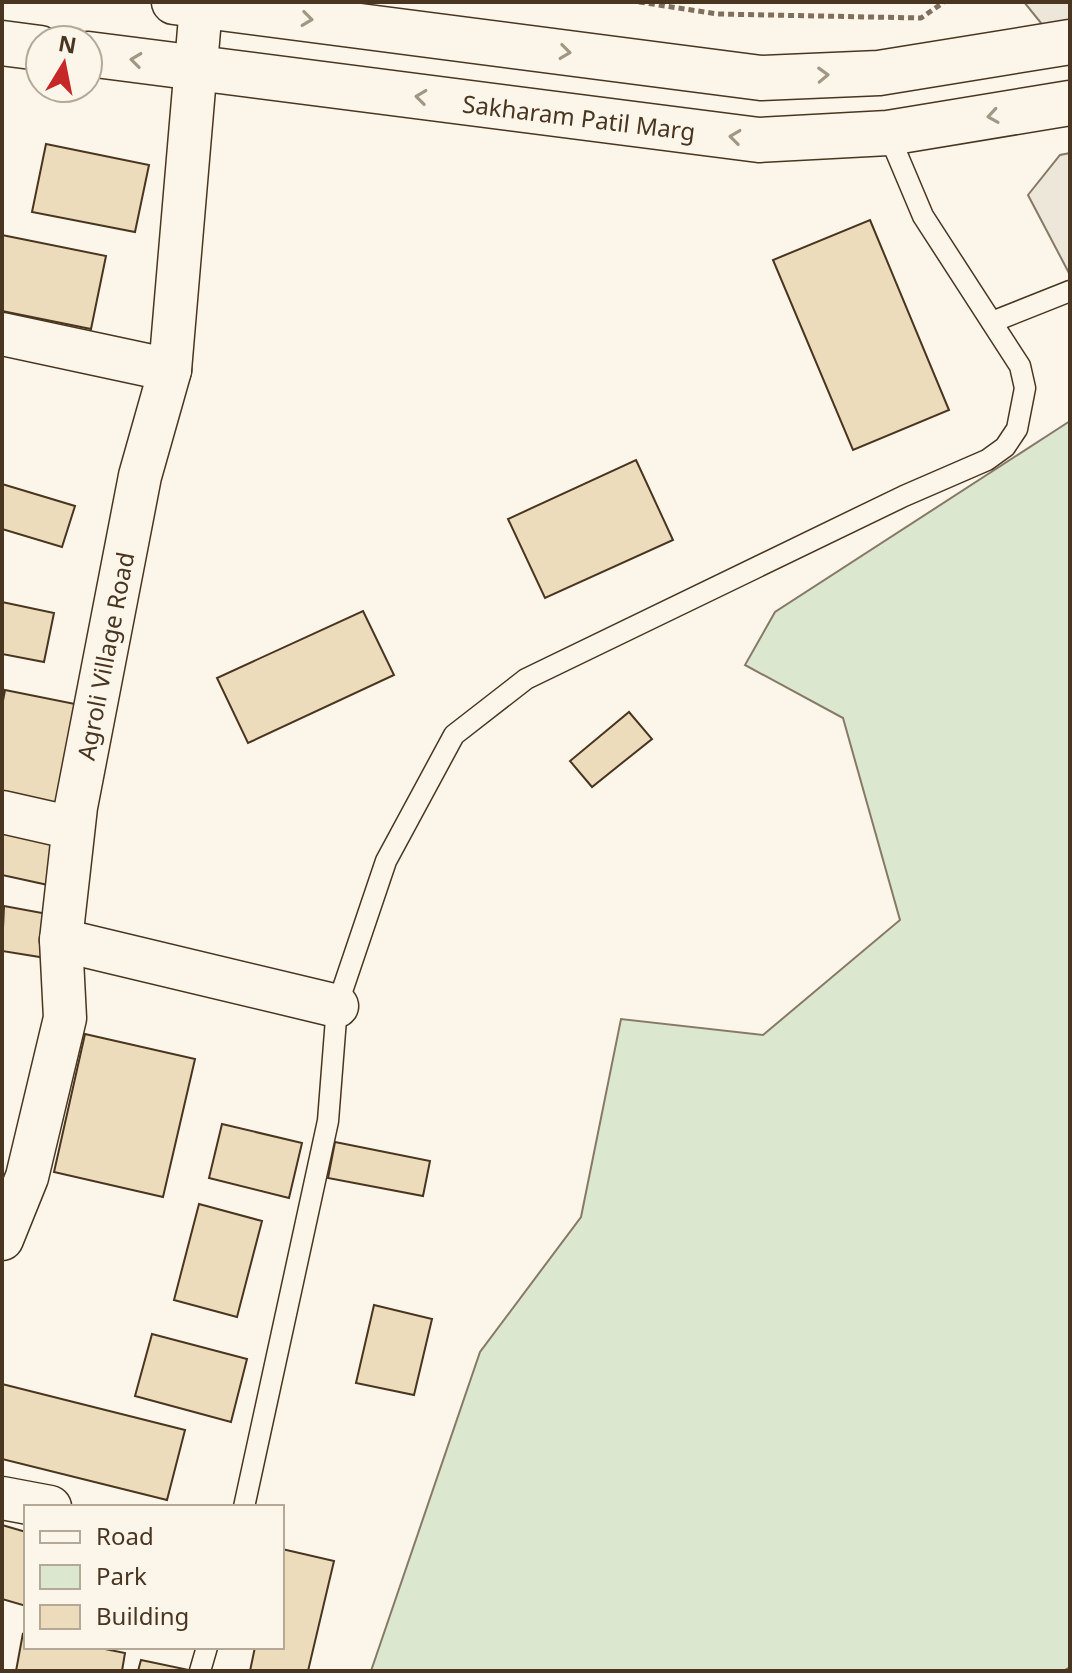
<svg xmlns="http://www.w3.org/2000/svg" width="1072" height="1673" font-family="'Noto Sans',sans-serif">
<rect width="100%" height="100%" fill="#fbf6e9"/>
<polygon fill="#dce7d0" stroke="#887966" stroke-width="2" points="1070,421 1070,1667 1063,1671 371,1671 480,1352 581,1217 621,1019 763,1035 900,920 843,718 745,665 775,612"/>
<g fill="#ede7d9" stroke="#887966" stroke-width="2">
<polygon points="1024,2 1070,2 1070,38 1053,38"/>
<polygon points="1070,153 1070,275 1028,195 1060,155"/>
</g>
<g fill="#ecdcbc" stroke="#4a3520" stroke-width="2">
<polygon points="46,144 149,165 135,232 32,212"/>
<polygon points="870,220 949,410 853,450 773,260"/>
<polygon points="2,235 106,256 91,329 2,311"/>
<polygon points="636,460 673,540 545,598 508,519"/>
<polygon points="2,484 75,506 62,547 2,529"/>
<polygon points="2,602 54,613 44,662 2,654"/>
<polygon points="363,611 394,675 248,743 217,678"/>
<polygon points="5,690 80,705 56,819 2,807 2,706"/>
<polygon points="629,712 652,739 592,787 570,761"/>
<polygon points="2,829 57,840 48,885 2,875"/>
<polygon points="4,906 53,915 46,958 2,951"/>
<polygon points="85,1034 195,1059 163,1197 54,1172"/>
<polygon points="222,1124 302,1143 289,1198 209,1178"/>
<polygon points="335,1142 430,1161 423,1196 328,1178"/>
<polygon points="199,1204 262,1221 237,1317 174,1300"/>
<polygon points="374,1305 432,1319 414,1395 356,1383"/>
<polygon points="152,1334 247,1359 231,1422 135,1396"/>
<polygon points="2,1384 185,1430 167,1500 2,1459"/>
<polygon points="2,1525 26,1532 26,1606 2,1599"/>
<polygon points="282,1549 334,1561 308,1671 250,1671 255,1647 282,1647"/>
<polygon points="23,1633 26,1647 95,1647 125,1653 122,1671 16,1671"/>
<polygon points="141,1660 189,1670 188,1671 138,1671"/>
</g>
<g fill="none" stroke-linecap="round" stroke-linejoin="round">
<g stroke="#4a3520" stroke-width="23">
<g id="service">
<polyline points="992,322 1070,291"/>
<polyline points="244,1507 328,1121 337,1006 386,861 454,735 526,679 904,496 987,460 1005,447 1017,429 1025,388 1020,366 923,216 888,133"/>
<polyline points="200,1671 207,1647"/>
</g>
</g>
<g stroke="#4a3520" stroke-width="45">
<g id="minor">
<polyline points="2,334 170,370"/>
<polyline points="2,812 73,828"/>
<polyline points="61,940 337,1006"/>
<polyline points="2,1239 27,1177 65,1018 61,940 76,807 140,476 170,370 201,6"/>
<polyline points="2,1498 50,1507"/>
</g>
</g>
<g stroke="#4a3520" stroke-width="47">
<g id="primary">
<polyline points="174,2 761,78 879,73 1070,42"/>
<polyline points="2,43 40,48"/>
<polyline points="88,54 759,140 888,133 1070,103"/>
</g>
</g>
<polyline stroke="#7f6f5c" stroke-width="5" stroke-dasharray="6 4" stroke-linecap="butt" points="639,2 718,14 921,18 944,2"/>
<use href="#service" stroke="#fbf6e9" stroke-width="20"/>
<use href="#minor" stroke="#fbf6e9" stroke-width="42"/>
<use href="#primary" stroke="#fbf6e9" stroke-width="44"/>
</g>
<defs><path id="oneway-chevron" d="M-2-3.5L2.5 0L-2 3.5" fill="none" stroke-width="1.6" stroke-linecap="round" stroke-linejoin="round" transform="scale(2)"/></defs>
<g stroke="#a29684">
<use href="#oneway-chevron" transform="translate(307 19) rotate(7)"/>
<use href="#oneway-chevron" transform="translate(565 52) rotate(7)"/>
<use href="#oneway-chevron" transform="translate(136 60) rotate(-173)"/>
<use href="#oneway-chevron" transform="translate(823 75) rotate(-2)"/>
<use href="#oneway-chevron" transform="translate(421 97) rotate(-173)"/>
<use href="#oneway-chevron" transform="translate(993 116) rotate(171)"/>
<use href="#oneway-chevron" transform="translate(735 137) rotate(-173)"/>
</g>
<g text-anchor="middle" dominant-baseline="central" stroke-width="6" stroke-linejoin="round" paint-order="stroke">
<g font-size="24" fill="#4a3520" stroke="#fbf6e9">
<text transform="translate(579 117) rotate(7)">Sakharam Patil Marg</text>
<text transform="translate(105 656) rotate(-79)">Agroli Village Road</text>
</g>
</g>
<rect width="1072" height="1673" fill="none" stroke="#4a3520" stroke-width="8"/>
<rect x="24" y="1505" width="260" height="144" fill="#fbf6e9" stroke="#b4a999" stroke-width="2"/>
<rect x="40" y="1531" width="40" height="12" fill="#fbf6e9" stroke="#b4a999" stroke-width="2"/>
<text x="96" y="1545" font-size="24" fill="#4a3520">Road</text>
<rect x="40" y="1565" width="40" height="24" fill="#dce7d0" stroke="#b4a999" stroke-width="2"/>
<text x="96" y="1585" font-size="24" fill="#4a3520">Park</text>
<rect x="40" y="1605" width="40" height="24" fill="#ecdcbc" stroke="#b4a999" stroke-width="2"/>
<text x="96" y="1625" font-size="24" fill="#4a3520">Building</text>
<g transform="translate(64 64) rotate(10)"><circle r="38" fill="#fbf6e9" stroke="#b4a999" stroke-width="2"/>
<path d="M0-6L14 30L0 20L-14 30Z" fill="#c62828"/>
<text y="-12" font-size="22" font-weight="bold" text-anchor="middle" fill="#4a3520">N</text>
</g>
</svg>
